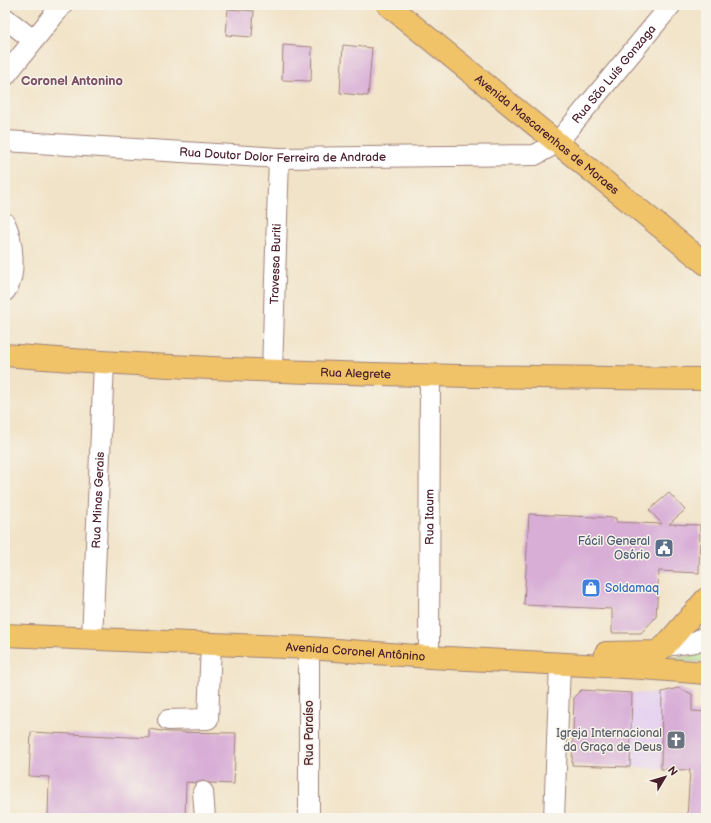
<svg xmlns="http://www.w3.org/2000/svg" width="711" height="823" font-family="'Balsamiq Sans',sans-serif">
<rect width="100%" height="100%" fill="#f7f3e8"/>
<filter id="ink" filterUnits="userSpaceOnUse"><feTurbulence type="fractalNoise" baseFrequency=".025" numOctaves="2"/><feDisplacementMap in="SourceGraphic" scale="8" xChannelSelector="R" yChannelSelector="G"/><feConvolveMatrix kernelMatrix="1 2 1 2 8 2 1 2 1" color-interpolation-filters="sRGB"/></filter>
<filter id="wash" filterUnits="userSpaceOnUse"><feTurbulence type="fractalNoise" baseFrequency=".012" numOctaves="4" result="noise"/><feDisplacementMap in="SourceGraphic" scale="16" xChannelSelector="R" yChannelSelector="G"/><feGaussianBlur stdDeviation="0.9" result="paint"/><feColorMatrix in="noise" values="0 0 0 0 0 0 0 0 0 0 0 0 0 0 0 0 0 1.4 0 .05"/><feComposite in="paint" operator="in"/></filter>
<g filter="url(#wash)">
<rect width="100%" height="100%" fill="#f1e3c7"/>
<polygon fill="#e6d3f0" points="632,693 662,694 661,769 630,767"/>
<polygon fill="#aed985" stroke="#7c7c58" points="706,651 706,662 669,661 671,658 687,657"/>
<g id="blocks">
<g fill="#d8aed7">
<polygon points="228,9 254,11 252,37 226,35"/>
<polygon points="283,45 312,47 311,81 282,80"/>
<polygon points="343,45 372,48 368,96 340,93"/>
<polygon points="669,493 685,510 669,524 700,525 699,573 659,571 656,617 641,633 612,633 612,609 524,605 529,514 616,518 616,522 662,524 649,510"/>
<polygon points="678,688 692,694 692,711 706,712 706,818 687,818 690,770 661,769 662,692"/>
<polygon points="581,690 632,693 630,767 572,765 574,697"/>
<polygon points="149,729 168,732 236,733 234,784 210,783 203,781 197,783 186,782 185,818 48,818 49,777 29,776 31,732 149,738"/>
</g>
</g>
</g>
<g filter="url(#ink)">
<use href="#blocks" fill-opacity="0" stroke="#9e8179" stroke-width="1"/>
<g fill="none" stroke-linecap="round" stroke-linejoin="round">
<g stroke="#9e8179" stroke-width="22">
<g id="minor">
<polyline points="5,18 33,40"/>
<polyline points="5,76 62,5"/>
<path id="s1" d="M5,141L279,158L535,155L557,143L671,5"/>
<path d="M5,223C13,240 17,277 5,291"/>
<path id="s2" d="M272,370L279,158"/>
<path id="s3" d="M92,638L104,363"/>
<polyline points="665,646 695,642 706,636"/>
<path id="s4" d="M429,657L430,377"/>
<polyline points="168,720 208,719 211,644"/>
<polyline points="203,792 205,818"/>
<polyline points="309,818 309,648"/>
<polyline points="554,818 560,664"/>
</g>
</g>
<g stroke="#9e8179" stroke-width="24">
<g id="major">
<path id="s5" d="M388,5L706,264"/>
<path id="s6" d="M5,355C238,374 472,377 706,379"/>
<path id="s7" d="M5,635L309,648L429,657L643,668L706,673"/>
<polyline points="606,653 656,652 665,646 706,599"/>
</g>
</g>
<use href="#minor" stroke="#fff" stroke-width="20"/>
<use href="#major" stroke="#f0c369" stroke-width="22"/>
</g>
</g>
<defs>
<g id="civic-square" transform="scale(1)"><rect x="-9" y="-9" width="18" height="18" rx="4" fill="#5c6f8a" stroke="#f7f3e8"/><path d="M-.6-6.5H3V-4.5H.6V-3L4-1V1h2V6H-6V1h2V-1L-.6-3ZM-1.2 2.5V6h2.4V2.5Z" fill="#fff"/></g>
<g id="shop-square" transform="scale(1)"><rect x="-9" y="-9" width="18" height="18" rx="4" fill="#3f7fe0" stroke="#f7f3e8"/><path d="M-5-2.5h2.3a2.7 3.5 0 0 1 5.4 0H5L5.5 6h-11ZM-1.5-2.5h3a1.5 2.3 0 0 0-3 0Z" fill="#fff"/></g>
<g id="church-square" transform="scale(1)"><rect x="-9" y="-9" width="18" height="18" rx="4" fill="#6b7280" stroke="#f7f3e8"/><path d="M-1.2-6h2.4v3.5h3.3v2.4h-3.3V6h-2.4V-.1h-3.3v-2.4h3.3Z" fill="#fff"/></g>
</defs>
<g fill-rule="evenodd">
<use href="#civic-square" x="664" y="548"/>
<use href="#shop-square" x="591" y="588"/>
<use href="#church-square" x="676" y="740"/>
</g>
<g text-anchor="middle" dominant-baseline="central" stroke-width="3" stroke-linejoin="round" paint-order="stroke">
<g font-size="12" fill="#4a1f2b" stroke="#f7f3e8">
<text stroke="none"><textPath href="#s1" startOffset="645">Rua São Luís Gonzaga</textPath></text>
<text stroke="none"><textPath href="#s5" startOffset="205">Avenida Mascarenhas de Moraes</textPath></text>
<text stroke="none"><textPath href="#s1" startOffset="278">Rua Doutor Dolor Ferreira de Andrade</textPath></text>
<text stroke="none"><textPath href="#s2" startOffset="106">Travessa Buriti</textPath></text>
<text stroke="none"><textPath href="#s6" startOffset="351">Rua Alegrete</textPath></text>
<text stroke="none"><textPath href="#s3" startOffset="138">Rua Minas Gerais</textPath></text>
<text stroke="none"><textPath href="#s4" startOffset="140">Rua Itaum</textPath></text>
<text stroke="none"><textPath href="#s7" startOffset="351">Avenida Coronel Antônino</textPath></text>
<text transform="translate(309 733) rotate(-90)">Rua Paraíso</text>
</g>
<g font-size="12" fill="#4e5e75" stroke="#f7f3e8" text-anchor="end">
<text x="650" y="541">Fácil General<tspan x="650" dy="14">Osório</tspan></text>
</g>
<g font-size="12" fill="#366cbe" stroke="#f7f3e8" text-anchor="start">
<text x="605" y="588">Soldamaq</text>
</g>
<g font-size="12" fill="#5b616d" stroke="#f7f3e8" text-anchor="end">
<text x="662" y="733">Igreja Internacional<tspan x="662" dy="14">da Graça de Deus</tspan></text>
</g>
<g font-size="13" font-weight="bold" fill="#7c5167" stroke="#f7f3e8">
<text x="72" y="81">Coronel Antonino</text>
</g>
</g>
<rect width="711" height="823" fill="none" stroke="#f7f3e8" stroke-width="20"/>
<g transform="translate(665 777) rotate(52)" stroke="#f7f3e8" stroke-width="3" paint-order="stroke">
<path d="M0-3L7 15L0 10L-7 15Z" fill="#4a1f2b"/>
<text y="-6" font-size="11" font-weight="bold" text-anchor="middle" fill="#4a1f2b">N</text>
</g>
</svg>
